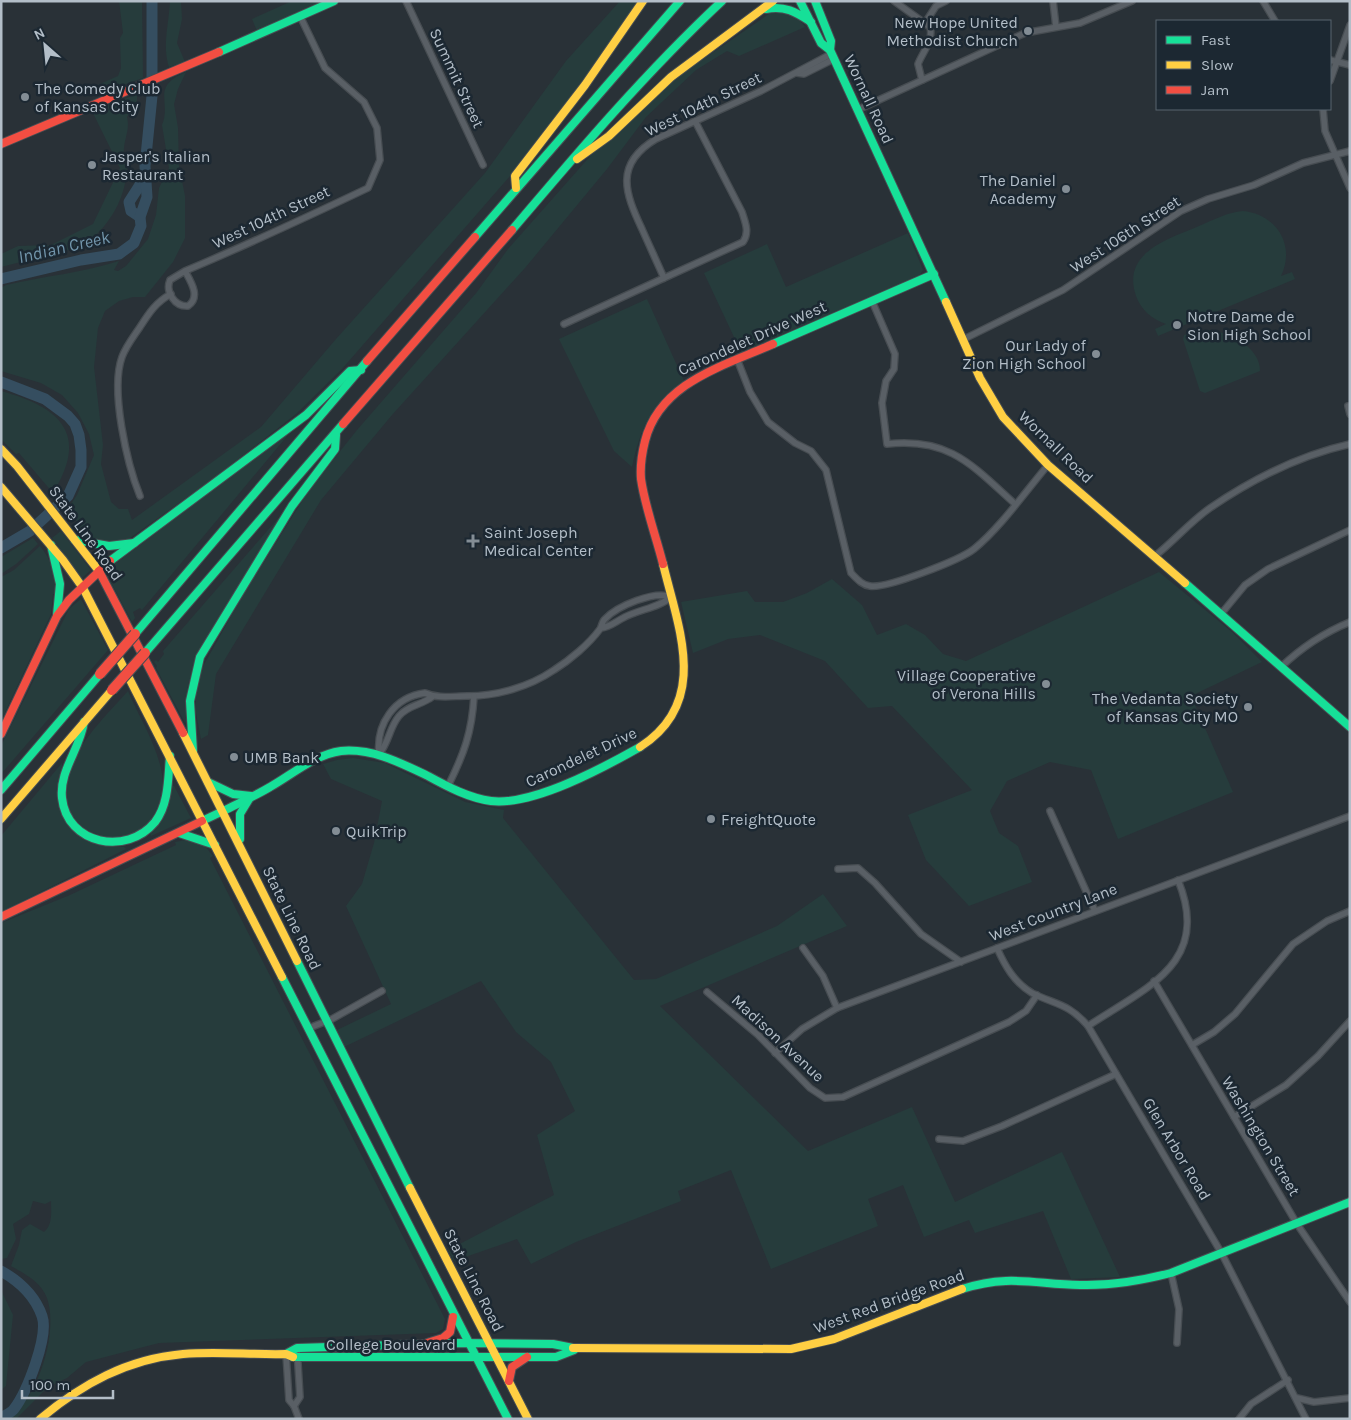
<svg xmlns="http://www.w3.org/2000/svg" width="1351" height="1420" font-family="Karla,sans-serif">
<rect width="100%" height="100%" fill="#293137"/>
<g fill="#263c3c">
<polygon points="119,1 142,1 143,78 88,97 104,89 86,97 86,90 118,76 121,68 120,38 123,33"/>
<path d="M170,1H181L182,19L177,43L185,62L169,67C162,45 169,24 170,1Z"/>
<polygon points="292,1 321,1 257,31 252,19"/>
<path d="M620,1H639L551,126L523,161L342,369L296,414L213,479L130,538C112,546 93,541 78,528L81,526L67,510L77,495L94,455L89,434L78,413L62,395L41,383L1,371V288L6,285C44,276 82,273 119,261L114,270L118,271L126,266L148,239L156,215L159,188L169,168L162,125C172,101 150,87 186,72L178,89L174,104L178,128L179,166L185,196V238L173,262L145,297H133L119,301L105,311L98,328L94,367L103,445L101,464L111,502L119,509H128L132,520L261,427L336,339L485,173L566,61Z"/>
<path d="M781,11C792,13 799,18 805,27L739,56L727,51L696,70L646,117L607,169L525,268L392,415L321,500L216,674L208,735L201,739L196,713V691L201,670L240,600L309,490L357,430L477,292L508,249L616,127L664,86L769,14Z"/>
<path d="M137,94V101L127,117C130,128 125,137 124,148C123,155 128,162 127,171C125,195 114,217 97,234L100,237L72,249L1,267V254L18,246L51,245L93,224L120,168L92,111Z"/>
<path d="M1243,211C1276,214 1296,245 1281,276L1292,272L1295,279L1158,336L1155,329L1166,324C1152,319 1141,310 1136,296C1121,252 1169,239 1199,226C1213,220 1228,212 1243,211Z"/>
<polygon points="908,233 923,270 919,276 741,352 704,273 767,244 786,287"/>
<path d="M647,299L684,381C651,403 640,430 632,467L614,451L559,339Z"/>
<path d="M1210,330C1230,333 1260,347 1260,371L1205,393L1200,391L1183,339L1184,335L1197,331Z"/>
<path d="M1,391C60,407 90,434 53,493L19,453L16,454L1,439Z"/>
<polygon points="293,429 142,610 140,608 133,612 135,618 132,622 106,573 108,569"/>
<polygon points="281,515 195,660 187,690 187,722 185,723 156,668 157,666 154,662 156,660 158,662 164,654 163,651"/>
<polygon points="61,531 91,570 82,578 52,538"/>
<polygon points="33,538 38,544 16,564 1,574 1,557"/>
<path d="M40,546C53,562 55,575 56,594H53L51,614L1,721V577L14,570Z"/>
<polygon points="1159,572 1232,632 1262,662 1191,696 1233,792 1118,839 1091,770 1050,762 1007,781 990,811 999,833 1018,846 1032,882 969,906 926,860 908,815 972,790 892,706 868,708 825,661 760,635 728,639 693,653 681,602 747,591 755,602 783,602 807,593 832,579 862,605 877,635 906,624 925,635 943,654 966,661"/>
<polygon points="81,599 108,650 1,774 1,746 69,609"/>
<path d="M128,691C141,722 165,757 163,791C157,861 53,849 67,779C74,745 109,713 128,691Z"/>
<polygon points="353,758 385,763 465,802 504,810 503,818 634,980 656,979 777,926 823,894 847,926 660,1006 808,1151 912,1107 955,1202 1062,1152 1120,1277 1071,1279 1043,1211 975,1233 969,1220 924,1237 903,1185 868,1199 878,1226 771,1269 731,1170 678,1191 681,1201 576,1242 531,1264 517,1239 454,1261 448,1250 554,1195 537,1135 575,1111 551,1062 516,1032 481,981 344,1047 337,1030 391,1004 346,906 362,884 374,843 382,801 331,779 323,764 337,760"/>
<polygon points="62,763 66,819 115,847 124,847 126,849 1,912 1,836"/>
<polygon points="171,786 174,786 191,818 151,836 150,833"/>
<path d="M186,840L204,845L213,856L210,858L445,1319L443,1329L436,1333L159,1343L86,1362L67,1378L48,1387L16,1419H7C38,1400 59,1332 47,1298C41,1282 25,1274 11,1266L19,1245L22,1230L30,1224L44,1232C53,1225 51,1211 51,1201L45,1204L33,1201L29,1214L13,1224L16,1239L7,1258L1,1259V923L70,895L176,845L175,842Z"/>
<polygon points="1,1290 13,1315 6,1386 1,1390"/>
</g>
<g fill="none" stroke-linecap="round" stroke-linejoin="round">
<g stroke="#354e60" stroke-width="11">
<polyline points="140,217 131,211 129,202 145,177"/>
<polyline points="1,279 81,260 119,254 134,243 141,226 140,217 147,197 145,166 152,96 152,1"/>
<polyline points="1,382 45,399 68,416 75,424 79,435 81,450 81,467 68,496 30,531 1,548"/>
<path d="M1,1271C19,1281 35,1296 42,1316C49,1336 27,1392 14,1409C11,1413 5,1415 1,1418"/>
</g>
<g stroke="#474d52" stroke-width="8">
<g id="street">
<polyline points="406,1 483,165"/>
<path d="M894,1L930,27C934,40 922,53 918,64L922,80"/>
<polyline points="1053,1 1056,27"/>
<polyline points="1263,1 1275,21"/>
<polyline points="925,23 936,6 946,1"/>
<polyline points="1330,60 1350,65"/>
<polyline points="797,73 804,74 834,59"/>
<polyline points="1330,81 1350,25"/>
<polyline points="1323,109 1325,131 1350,188"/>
<polyline points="857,110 1025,33 1080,23 1132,1"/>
<path d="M185,271C191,282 201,297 188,306C175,307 165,292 170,280L185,271C247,245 307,217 368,188L380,160L377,128L364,102L325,68L300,16"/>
<path d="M664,278L743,242C750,232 745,222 742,212L695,121"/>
<path d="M872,301L895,354L894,369L886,381L882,403L887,444C949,437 972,465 1015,504"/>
<path d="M564,324L664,278C657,262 649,245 642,229C625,193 614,164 656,139L761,91L831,54"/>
<polyline points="964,339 1063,290 1181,211 1208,199 1254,185 1303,163 1350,151"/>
<path d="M737,359L750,392L768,422L795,443L811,451L826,470L851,573C857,579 862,585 870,586C886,589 960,560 974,549C1000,528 1026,491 1048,465"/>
<polyline points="1348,406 1350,414"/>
<path d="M140,496C127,464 110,390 122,357C126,346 134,336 140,327C149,313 156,302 171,294"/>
<path d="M1155,556C1174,541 1190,522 1210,508C1251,480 1301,455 1350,444"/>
<polyline points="1221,614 1245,585 1268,569 1350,530"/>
<path d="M1281,667C1302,647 1323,633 1350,622"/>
<path d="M379,754C376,724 394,697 425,693C438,699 453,696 467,696C497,696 529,687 554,670C570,660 589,644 600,629C602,626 602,621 605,619C617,606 655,590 671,597C661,607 637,610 623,618C615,622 610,627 601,628"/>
<path d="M379,754C389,743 389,728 399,716C408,705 422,705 432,697"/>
<path d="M448,786C464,754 472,732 474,696"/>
<polyline points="1050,811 1095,911"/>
<polyline points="838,869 858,868 875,883 921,934 961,962"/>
<polyline points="803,948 823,976 837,1008"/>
<path d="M997,948C1005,966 1014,982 1032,993C1056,1005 1068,1003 1088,1026L1222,1254L1306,1419"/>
<polyline points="1154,981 1297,1224 1350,1302"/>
<polyline points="707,992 758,1035 810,1088 825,1098 843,1097 1009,1022 1026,1011 1037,995"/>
<path d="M1088,1026C1147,987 1212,963 1178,880"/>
<polyline points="309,1028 332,1019 382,991"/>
<polyline points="1192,1045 1214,1032 1235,1014 1293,944 1327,921 1350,911"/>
<polyline points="775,1053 802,1029 837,1008 1350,816"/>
<polyline points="1234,1117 1286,1085 1318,1056 1350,1021"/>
<polyline points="939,1139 963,1141 1002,1126 1116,1074"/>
<polyline points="1171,1273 1179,1309 1177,1343"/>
<polyline points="286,1354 289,1400 294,1406 299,1419"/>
<polyline points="1297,1398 1314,1402 1350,1398"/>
<polyline points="294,1406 300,1397 297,1348"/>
<polyline points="1239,1419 1251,1404 1288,1380"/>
</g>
</g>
<g stroke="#474d52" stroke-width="10">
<g id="fast">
<polyline points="800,1 821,43 830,50 946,302"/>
<polyline points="815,1 831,41 830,50"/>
<path d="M766,9C784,5 796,12 811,22"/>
<polyline points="219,52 334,1"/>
<path d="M512,230C579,151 646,72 722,1"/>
<polyline points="475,237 680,1"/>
<polyline points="773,344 934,274"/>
<polyline points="75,540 109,546 134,543"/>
<polyline points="51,545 60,584 57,615"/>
<polyline points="110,561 306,415 350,371 361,370"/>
<polyline points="1185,583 1350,727"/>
<polyline points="135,634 367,361"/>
<polyline points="145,653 343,424"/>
<path d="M84,722C80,749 59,771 62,798C67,845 127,856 155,822C169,804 168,778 170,756"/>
<polyline points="193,751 190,701 200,657 292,506 335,449 336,435"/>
<polyline points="208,782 233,794 251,796 240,814 240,839"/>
<polyline points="1,790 100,674"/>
<path d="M223,811C239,803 255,796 270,787C293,774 314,755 341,751C372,748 401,763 428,776C448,787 469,798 491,801C533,806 603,768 640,747"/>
<polyline points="202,821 223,811"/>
<polyline points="179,833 215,845"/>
<polyline points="297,961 410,1188"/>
<polyline points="282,977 508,1419"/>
<path d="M962,1289C1009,1274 1034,1284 1080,1285C1112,1286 1140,1281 1171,1273L1350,1202"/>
<polyline points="286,1354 297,1348 458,1343 553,1344 573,1348"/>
<polyline points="293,1357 556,1357 574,1350"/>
</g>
</g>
<g stroke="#474d52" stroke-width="10">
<g id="slow">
<polyline points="577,159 609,136 671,77 773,1"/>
<polyline points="516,188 515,176 585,85 643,1"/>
<polyline points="946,302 980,378 1003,417 1048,465 1185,583"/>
<polyline points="1,449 17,466 99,571"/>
<polyline points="1,487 63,560 83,588"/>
<polyline points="83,588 282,977"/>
<polyline points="183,733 297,961"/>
<path d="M640,747C710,702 679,630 663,564"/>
<polyline points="1,819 112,690"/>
<polyline points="410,1188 528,1419"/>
<polyline points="573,1348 791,1349 834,1339 962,1289"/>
<path d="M40,1419C82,1384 127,1359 183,1354C217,1351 252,1355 286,1354L293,1357"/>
</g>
</g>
<g stroke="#474d52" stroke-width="10">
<g id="jam">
<polyline points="1,144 219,52"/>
<polyline points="367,361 475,237"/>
<polyline points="343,424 512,230"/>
<path d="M663,564C656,536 645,507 641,479C640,467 642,453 645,441C660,382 724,366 773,344"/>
<polyline points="99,571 183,733"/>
<polyline points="1,734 57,616 69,600 110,561"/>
<polyline points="1,917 202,821"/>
<polyline points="427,1343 443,1338 450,1332 453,1317"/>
<polyline points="509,1381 512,1367 527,1357"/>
</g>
</g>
<use href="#street" stroke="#595f65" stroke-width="5.5"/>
<use href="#fast" stroke="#16e098" stroke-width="8"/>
<use href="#slow" stroke="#ffcf43" stroke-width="8"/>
<use href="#jam" stroke="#f24e42" stroke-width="8"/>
<g stroke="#464d53" stroke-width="12" stroke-linecap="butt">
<g id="jam-bridge">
<polyline points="100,674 135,634"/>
<polyline points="112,690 145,653"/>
</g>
</g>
<use href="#jam-bridge" stroke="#f24e42" stroke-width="10"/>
</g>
<g fill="#838d95" stroke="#1c2832" stroke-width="2">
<circle cx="1028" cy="31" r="5"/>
<circle cx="25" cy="97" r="5"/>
<circle cx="92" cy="165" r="5"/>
<circle cx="1066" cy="189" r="5"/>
<circle cx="1177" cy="325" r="5"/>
<circle cx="1096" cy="354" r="5"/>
<path d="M470.5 533.5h5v5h5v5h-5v5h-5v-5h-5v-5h5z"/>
<circle cx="1046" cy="684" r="5"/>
<circle cx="1248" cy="707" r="5"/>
<circle cx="234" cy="757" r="5"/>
<circle cx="711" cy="819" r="5"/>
<circle cx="336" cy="831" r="5"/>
</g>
<g text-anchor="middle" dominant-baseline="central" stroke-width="5" stroke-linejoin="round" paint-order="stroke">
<g font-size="16" fill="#b3bec8" stroke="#1c2832" text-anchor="start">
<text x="1018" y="22" text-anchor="end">New Hope United<tspan x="1018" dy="18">Methodist Church</tspan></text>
<text x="35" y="88">The Comedy Club<tspan x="35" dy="18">of Kansas City</tspan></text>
<text x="102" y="156">Jasper's Italian<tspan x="102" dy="18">Restaurant</tspan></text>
<text x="1056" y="180" text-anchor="end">The Daniel<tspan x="1056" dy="18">Academy</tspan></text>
<text x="1187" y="316">Notre Dame de<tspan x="1187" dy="18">Sion High School</tspan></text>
<text x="1086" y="345" text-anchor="end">Our Lady of<tspan x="1086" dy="18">Zion High School</tspan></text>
<text x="484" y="532">Saint Joseph<tspan x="484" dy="18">Medical Center</tspan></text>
<text x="1036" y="675" text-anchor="end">Village Cooperative<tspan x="1036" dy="18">of Verona Hills</tspan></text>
<text x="1238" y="698" text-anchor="end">The Vedanta Society<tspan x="1238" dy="18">of Kansas City MO</tspan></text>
<text x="244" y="757">UMB Bank</text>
<text x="721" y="819">FreightQuote</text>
<text x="346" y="831">QuikTrip</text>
</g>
<g font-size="16" fill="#b3bec8" stroke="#1c2832">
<text transform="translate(457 78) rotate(65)">Summit Street</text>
<text transform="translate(869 99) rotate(65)">Wornall Road</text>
<text transform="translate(703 104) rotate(-26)">West 104th Street</text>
<text transform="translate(271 217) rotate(-25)">West 104th Street</text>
<text transform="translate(1125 234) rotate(-33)">West 106th Street</text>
<text transform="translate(752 338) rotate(-24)">Carondelet Drive West</text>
<text transform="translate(1056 447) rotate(44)">Wornall Road</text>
<text transform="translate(86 533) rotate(54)">State Line Road</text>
<text transform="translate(581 757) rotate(-25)">Carondelet Drive</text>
<text transform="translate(1053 912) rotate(-21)">West Country Lane</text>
<text transform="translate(292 918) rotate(64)">State Line Road</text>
<text transform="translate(778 1038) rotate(43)">Madison Avenue</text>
<text transform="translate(1261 1136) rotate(59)">Washington Street</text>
<text transform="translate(1177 1149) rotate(59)">Glen Arbor Road</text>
<text transform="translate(474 1280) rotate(63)">State Line Road</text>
<text transform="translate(889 1301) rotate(-20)">West Red Bridge Road</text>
<text x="391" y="1344">College Boulevard</text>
</g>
<g font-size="18" font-style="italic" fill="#7295ab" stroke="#1c2832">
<text transform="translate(64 247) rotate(-13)">Indian Creek</text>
</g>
</g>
<rect width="1351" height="1420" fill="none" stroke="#b3bec8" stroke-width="5"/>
<rect x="1156" y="20" width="175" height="90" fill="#1c2832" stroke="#58646e"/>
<rect x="1166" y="36" width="25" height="8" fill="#16e098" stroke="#58646e"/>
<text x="1201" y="45" font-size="15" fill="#b3bec8">Fast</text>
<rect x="1166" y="61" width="25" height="8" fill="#ffcf43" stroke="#58646e"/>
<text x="1201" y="70" font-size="15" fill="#b3bec8">Slow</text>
<rect x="1166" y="86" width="25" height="8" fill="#f24e42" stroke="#58646e"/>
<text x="1201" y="95" font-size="15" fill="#b3bec8">Jam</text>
<g transform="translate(45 45) rotate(333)" stroke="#1c2832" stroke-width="4" paint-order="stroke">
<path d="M0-4L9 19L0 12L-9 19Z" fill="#b3bec8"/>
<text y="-8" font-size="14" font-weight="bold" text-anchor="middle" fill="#b3bec8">N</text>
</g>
<path d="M22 1390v8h91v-8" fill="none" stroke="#b3bec8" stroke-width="2.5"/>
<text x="30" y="1390" font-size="15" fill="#b3bec8" stroke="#1c2832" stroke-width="4" paint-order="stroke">100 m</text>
</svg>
